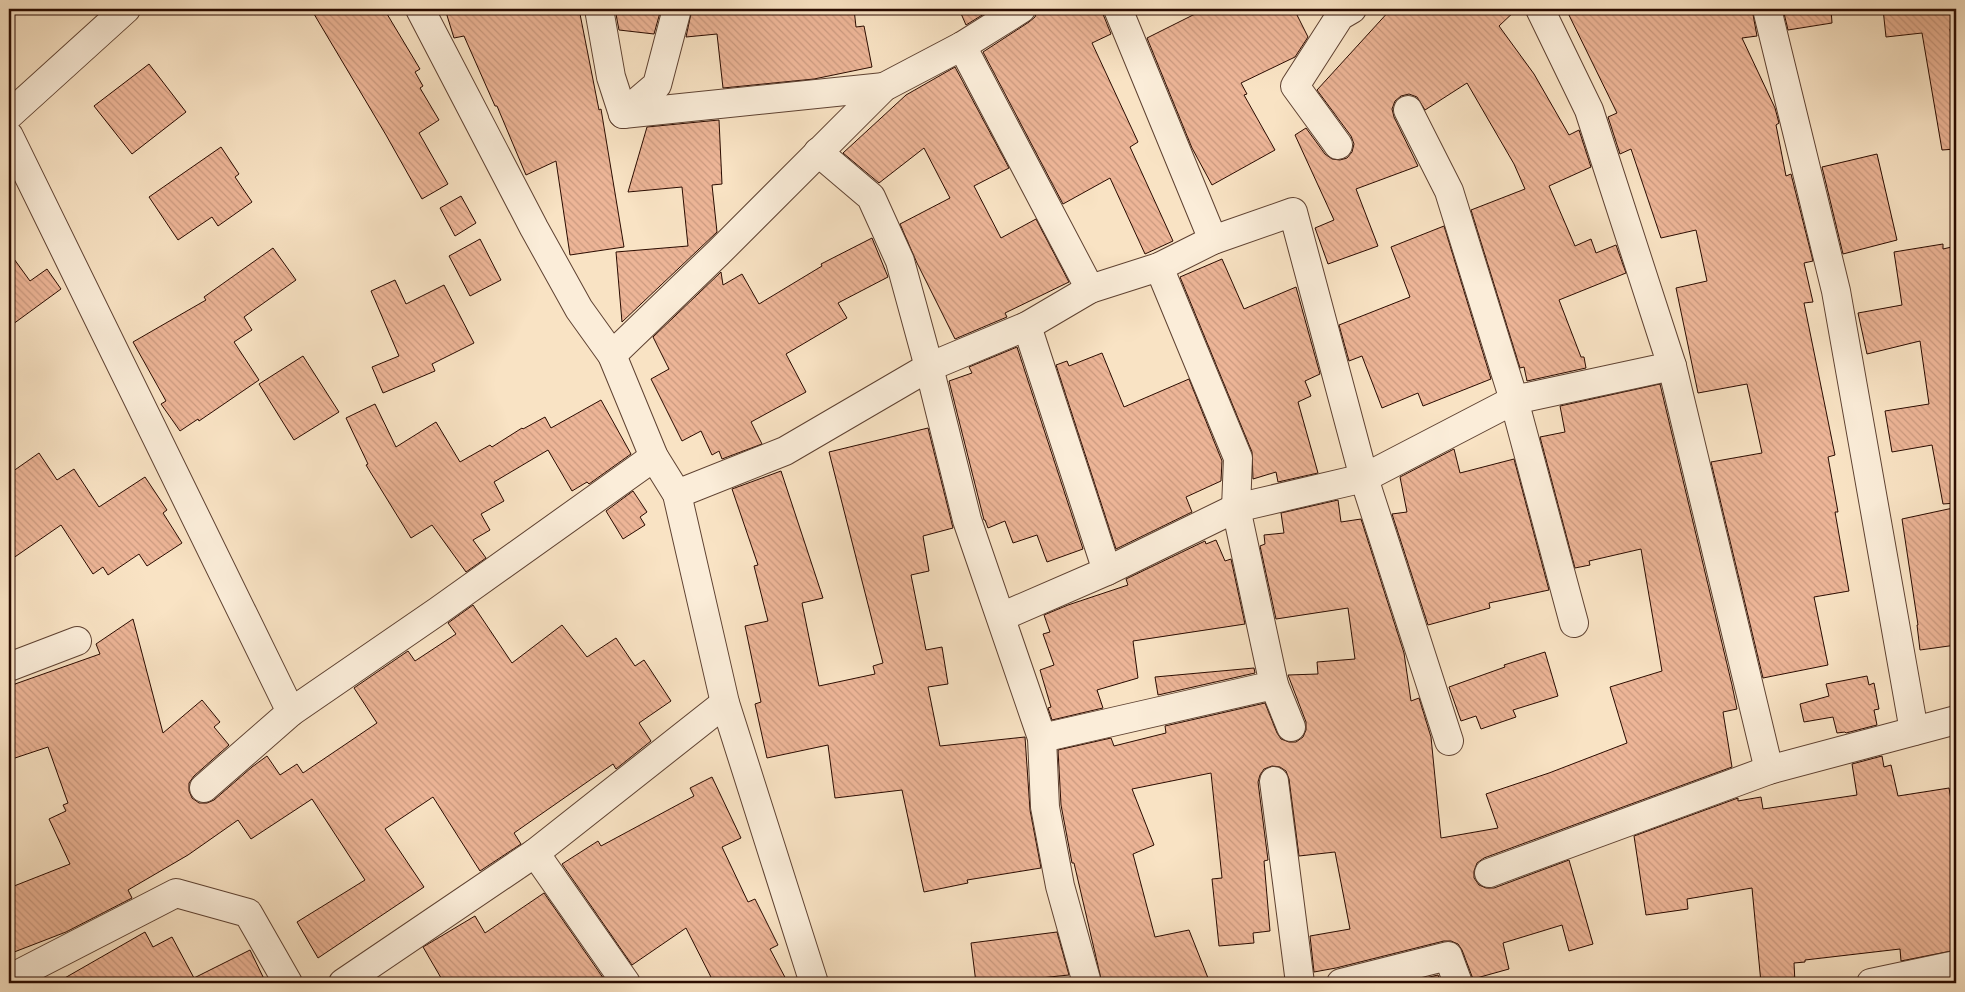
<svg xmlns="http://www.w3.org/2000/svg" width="1965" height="992" font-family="'Libre Caslon Text',serif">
<defs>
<pattern id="building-back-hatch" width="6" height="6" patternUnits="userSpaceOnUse" patternTransform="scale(1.25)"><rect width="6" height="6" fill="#edb597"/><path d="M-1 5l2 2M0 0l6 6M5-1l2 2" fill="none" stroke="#cb9a80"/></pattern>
</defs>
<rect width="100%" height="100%" fill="#f9e3c4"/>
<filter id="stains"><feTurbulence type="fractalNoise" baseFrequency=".004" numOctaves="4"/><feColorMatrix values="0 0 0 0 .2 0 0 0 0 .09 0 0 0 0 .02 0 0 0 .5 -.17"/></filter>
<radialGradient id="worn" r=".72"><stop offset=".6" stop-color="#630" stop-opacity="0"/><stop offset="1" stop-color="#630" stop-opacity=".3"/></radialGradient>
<g fill="url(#building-back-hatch)" stroke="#2a0b00">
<polygon points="311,9 384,9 420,69 415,72 423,86 420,88 439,120 419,133 448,184 422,199 386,135"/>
<polygon points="445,9 579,9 599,110 601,109 624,247 570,255 556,161 526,175 497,106 495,106 464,36 454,38"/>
<polygon points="615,9 661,9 654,34 619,30"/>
<polygon points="692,9 854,9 856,27 864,26 872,67 814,79 723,88 717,34 686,37"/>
<polygon points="959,9 992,9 966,25"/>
<polygon points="1037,9 1101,9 1111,34 1092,43 1138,142 1130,147 1173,241 1145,254 1110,178 1063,204 983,52 1029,22 1035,17"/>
<polygon points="1205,9 1294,9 1308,37 1295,57 1241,83 1247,94 1244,95 1275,150 1212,185 1192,148 1147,38"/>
<polygon points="1391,9 1517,9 1499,26 1534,74 1569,135 1579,130 1591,167 1549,186 1575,246 1591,239 1596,253 1616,245 1626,273 1559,300 1581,357 1584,357 1586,368 1527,381 1524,367 1520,368 1471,210 1525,189 1514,164 1467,83 1425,110 1417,97 1409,94 1401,96 1395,101 1392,109 1394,117 1418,166 1356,189 1378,246 1328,264 1315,228 1334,220 1295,135 1306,128 1325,154 1332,159 1340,160 1347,158 1352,152 1354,144 1351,136 1317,90"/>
<polygon points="1566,9 1752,9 1757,36 1742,38 1775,108 1779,123 1776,125 1786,176 1791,174 1813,261 1804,263 1813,302 1804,303 1835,455 1828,457 1838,512 1835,512 1849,591 1814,597 1828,665 1763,678 1711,462 1762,453 1747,384 1698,393 1676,288 1707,281 1696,230 1661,238 1631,149 1620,154 1608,117 1617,113"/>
<polygon points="1783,9 1831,9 1832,23 1788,30"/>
<polygon points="1883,9 1956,9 1956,28 1950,29 1956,70 1956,149 1942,150 1922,33 1886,37"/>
<polygon points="149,64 186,112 132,154 94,106"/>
<polygon points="955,67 1009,168 974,186 1001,238 1036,219 1069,282 1005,313 1007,317 955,339 917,263 900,224 950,198 924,148 879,183 843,153 906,95"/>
<polygon points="719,120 722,184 712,185 717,232 622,322 616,252 688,246 682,187 628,192 647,127"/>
<polygon points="221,147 239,174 235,177 252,202 218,226 212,217 178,240 149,197"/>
<polygon points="1877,154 1897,240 1843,254 1822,167"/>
<polygon points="461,196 476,223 455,236 440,208"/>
<polygon points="1444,226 1491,379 1423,406 1418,393 1382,408 1362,356 1349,361 1339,325 1410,297 1391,247"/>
<polygon points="872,238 888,277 838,303 847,318 786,354 806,392 751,422 762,444 722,459 719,451 712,455 701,431 682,441 651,379 669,369 653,337 721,272 723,285 742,274 759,304 822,266 821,264"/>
<polygon points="480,239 501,280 470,296 449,256"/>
<polygon points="1943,244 1943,249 1956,246 1956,503 1943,504 1932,445 1892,452 1885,411 1929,404 1920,341 1867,354 1858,313 1902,305 1894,252"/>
<polygon points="273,248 296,280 244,317 252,330 234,342 259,380 199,421 198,419 180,431 161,404 166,401 133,342 206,300 204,297"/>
<polygon points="9,252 30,281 47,269 61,289 9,327"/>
<polygon points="1222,259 1244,309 1296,287 1320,374 1305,381 1311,396 1298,402 1318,473 1278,482 1276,472 1253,479 1252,452 1180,277"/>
<polygon points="395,280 406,304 444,285 474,343 432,364 435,371 383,393 372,367 399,356 371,291"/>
<polygon points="1017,347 1083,549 1047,562 1037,535 1013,543 1005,521 988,528 985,520 984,520 949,381 972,373 969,367"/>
<polygon points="1102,353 1124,407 1189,379 1222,461 1221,481 1186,497 1192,512 1116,549 1056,365 1067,361 1069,366"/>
<polygon points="303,356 339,412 294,440 259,384"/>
<polygon points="1660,384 1732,685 1737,709 1723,712 1732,767 1484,858 1477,863 1474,871 1474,878 1479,885 1486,888 1494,888 1569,860 1593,944 1569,951 1562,925 1503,943 1509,969 1473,979 1462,950 1458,944 1451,941 1444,941 1336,968 1314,972 1310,936 1350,929 1335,852 1299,856 1289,779 1286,771 1280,767 1272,766 1264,769 1260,775 1258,782 1268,860 1264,861 1270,931 1253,933 1254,943 1219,946 1212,879 1222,878 1211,773 1132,789 1154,845 1133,854 1155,937 1189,930 1210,983 1102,983 1074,863 1072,863 1061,805 1058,750 1111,738 1114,746 1166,733 1165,726 1265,703 1277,733 1281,739 1289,742 1296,742 1303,737 1306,730 1306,722 1288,675 1318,674 1317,662 1355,659 1348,608 1276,619 1260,546 1265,544 1264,535 1284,533 1281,513 1338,500 1341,522 1361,519 1404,653 1411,701 1419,698 1431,737 1441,838 1498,828 1486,794 1549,773 1627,743 1610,687 1662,671 1641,549 1589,561 1590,565 1575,568 1540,437 1565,432 1560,406"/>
<polygon points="601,400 631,454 589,484 587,482 572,491 548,450 494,482 504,501 481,514 490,530 473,540 486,558 466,572 432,525 411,538 366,465 368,464 346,418 375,404 396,447 436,422 460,462 490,445 492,447 522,428 523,429 545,417 551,428"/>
<polygon points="928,428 953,528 923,536 929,571 911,575 926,650 942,647 948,684 928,687 940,746 1025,737 1030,810 1041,868 967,880 968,883 924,892 902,790 835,798 828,745 767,758 755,704 761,702 745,626 768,621 754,566 758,565 732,489 781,471 823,598 802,603 819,686 875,674 873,666 883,663 829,452"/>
<polygon points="1454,449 1460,473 1514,459 1549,590 1489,603 1490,608 1428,625 1392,514 1407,512 1400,477"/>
<polygon points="39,453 57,480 74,469 99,507 145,477 167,510 163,513 182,543 147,566 139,554 108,575 103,567 93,574 61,525 9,561 9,474"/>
<polygon points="633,491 647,512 640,517 645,525 623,539 606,511"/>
<polygon points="1953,508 1956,531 1956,645 1920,650 1917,625 1918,625 1902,519"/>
<polygon points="1216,540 1225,561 1231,559 1245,624 1133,641 1138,678 1097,690 1103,708 1052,720 1048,708 1051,707 1040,670 1054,665 1043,634 1050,632 1044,615 1068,605 1128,585 1126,579 1205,541 1206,544"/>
<polygon points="473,605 512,663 562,625 587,657 616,638 635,666 644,660 671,701 639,723 651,741 616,769 613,764 514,833 521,844 480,871 433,797 385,829 424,887 318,958 297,922 365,880 312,799 251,839 238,820 188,855 128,890 132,898 66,932 9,954 9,888 70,864 49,819 66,811 63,805 68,803 48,747 9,760 9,696 15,684 100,654 96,644 133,619 163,733 202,700 220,722 214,727 229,745 194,776 189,783 189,791 192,798 199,803 207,803 214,800 252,767 267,756 280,775 297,764 303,773 377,723 354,688 408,651 415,661 456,634 448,623"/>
<polygon points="1545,652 1558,696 1513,710 1516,717 1481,729 1476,716 1461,721 1449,687 1505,667 1504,665"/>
<polygon points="1254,668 1255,673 1158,695 1155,677"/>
<polygon points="1867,676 1869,685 1874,683 1879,709 1874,710 1877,725 1846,733 1845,732 1837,733 1833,717 1804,722 1800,704 1829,696 1826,684"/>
<polygon points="1882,756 1884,767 1891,765 1898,796 1949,788 1956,829 1956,950 1901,961 1900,949 1805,960 1805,962 1794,963 1795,983 1761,983 1752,888 1687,899 1688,909 1646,915 1634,836 1738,798 1738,801 1761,797 1763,809 1857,795 1852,764"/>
<polygon points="712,777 741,838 722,847 748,902 755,899 778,945 770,949 788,983 714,983 686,928 632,965 562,864 598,841 601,846 694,796 690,788"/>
<polygon points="544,893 606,982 444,983 423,947 475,916 485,933"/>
<polygon points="145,932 153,947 172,937 194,978 250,950 266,983 56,983"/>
<polygon points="1057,932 1069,975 1030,979 1031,983 976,983 971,943"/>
<polygon points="1438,975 1441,983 1409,983 1409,982"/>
</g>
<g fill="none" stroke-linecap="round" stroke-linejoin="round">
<g stroke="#5e4131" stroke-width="30">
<g id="minor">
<polyline points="420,9 534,228 579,309 612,355 654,457 677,494 725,703 814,983"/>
<polyline points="599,9 611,77 623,114 884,87"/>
<polyline points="1118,9 1213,240"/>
<polyline points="1767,9 1836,291 1914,731"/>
<polyline points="962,46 1090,289"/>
<polyline points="1408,110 1449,191 1514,400 1574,623"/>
<polyline points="623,114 657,85 677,9"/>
<polyline points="9,115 126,9"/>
<polyline points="9,136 291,712 204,788"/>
<polyline points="1338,145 1295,86 1340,16 1352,9"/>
<polyline points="818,152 871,197 900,261 929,367 967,520 1042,738 1045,807 1060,886 1087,983"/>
<polyline points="1027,326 1107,571"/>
<polyline points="612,355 719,252 884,87 962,46 1021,9"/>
<polyline points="1672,366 1769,770"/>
<polyline points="677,494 785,451 929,367 1027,326 1090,289 1159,267 1213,240 1293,212 1364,478 1449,741"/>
<polyline points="1001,617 1107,571 1236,508 1364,478 1514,400 1672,366 1589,110 1540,9"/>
<polyline points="9,667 77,641"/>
<polyline points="1274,685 1291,727"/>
<polyline points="291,712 438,611 654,457"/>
<polyline points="1042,738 1274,685 1236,508 1238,458 1159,267"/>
<polyline points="1274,781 1300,983"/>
<polyline points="535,853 626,983"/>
<polyline points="1489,873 1769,770 1956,720"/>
<polyline points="9,979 176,893 248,913 288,983"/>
<polyline points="343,983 535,853 725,703"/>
<polyline points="1341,983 1448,956 1458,983"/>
<polyline points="1871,983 1956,965"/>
</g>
</g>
<use href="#minor" stroke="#fbedd9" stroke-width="28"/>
</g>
<rect width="1965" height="992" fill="none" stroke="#f9e3c4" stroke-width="30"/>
<rect x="10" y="10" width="1945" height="972" fill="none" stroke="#2a0b00" stroke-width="2.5"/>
<rect x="15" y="15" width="1935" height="962" fill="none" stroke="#2a0b00"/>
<rect width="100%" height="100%" filter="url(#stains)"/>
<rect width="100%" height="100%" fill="url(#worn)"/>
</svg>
